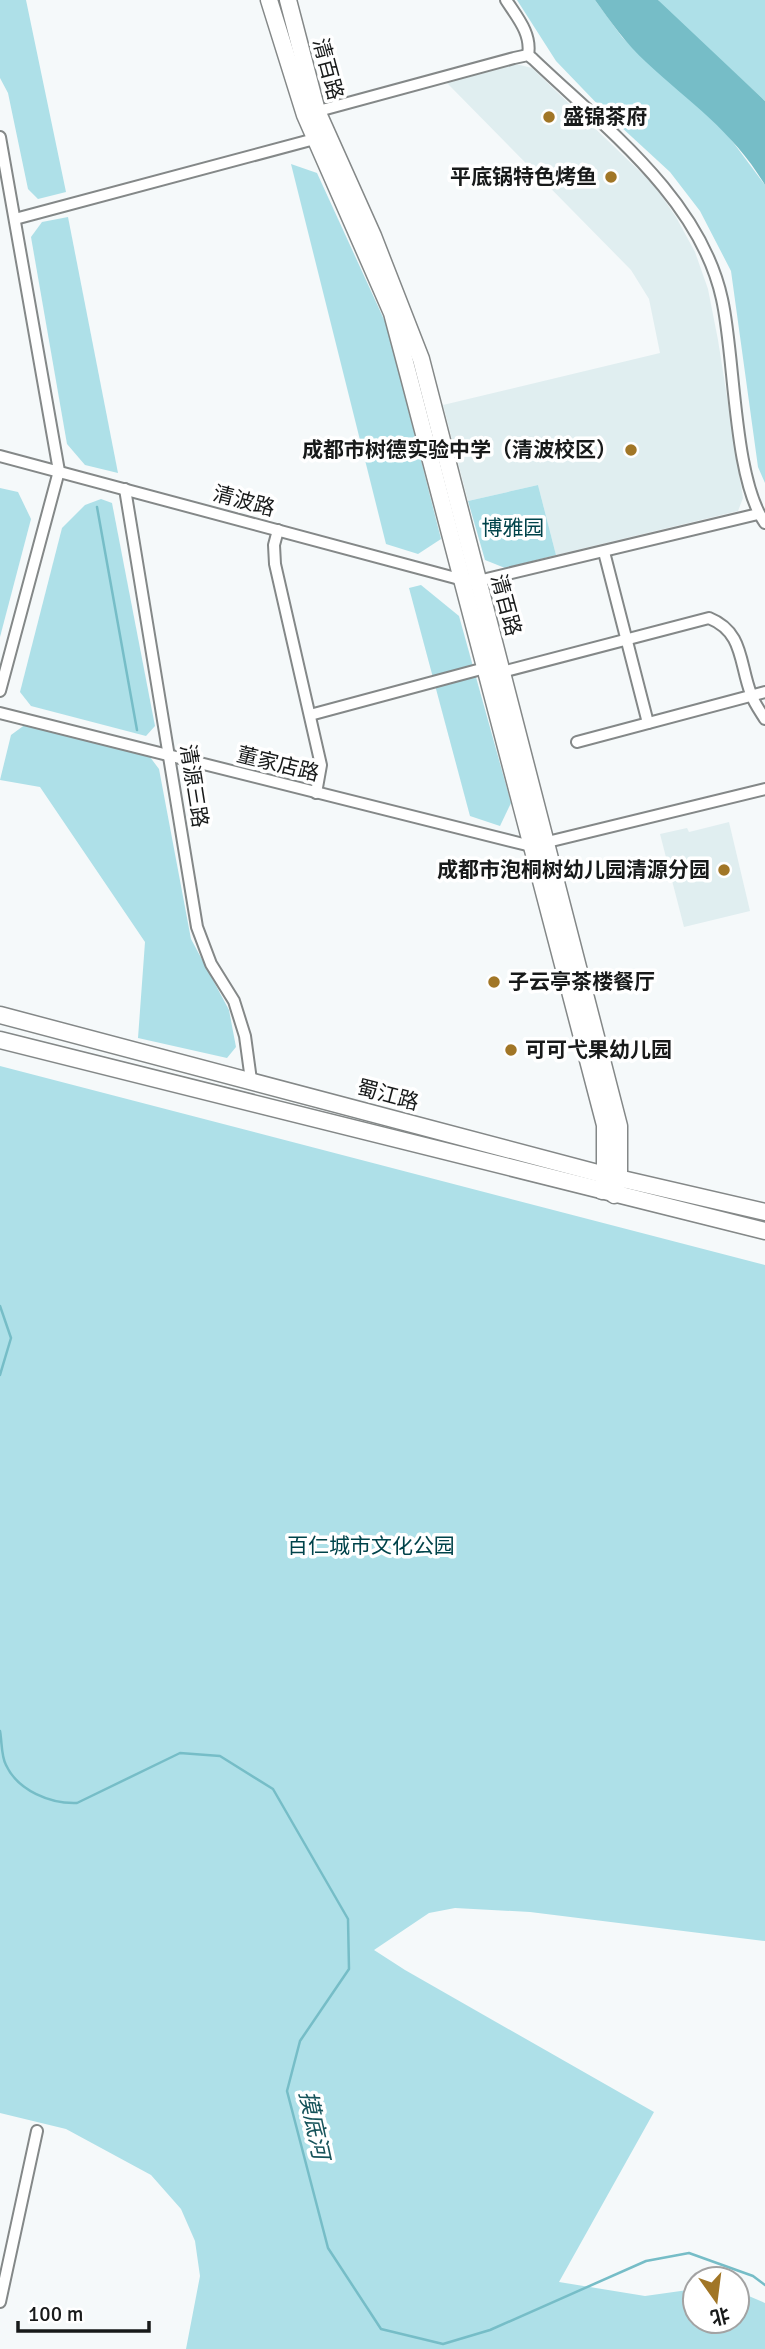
<svg xmlns="http://www.w3.org/2000/svg" width="765" height="2349" font-family="Signika,'Noto Sans SC',sans-serif">
<rect width="100%" height="100%" fill="#f5f9fa"/>
<g fill="#e0eef0">
<polygon points="516,64 532,68 654,185 676,217 695,252 708,289 718,340 743,498 738,511 556,555 538,485 468,501 443,405 660,353 649,299 631,270 447,83"/>
<polygon points="729,822 750,911 684,927 660,834 687,828 689,832"/>
</g>
<g fill="#aee0e8">
<polygon points="0,0 26,0 66,192 38,199 28,189 8,93 0,78"/>
<polygon points="517,0 595,0 622,37 646,61 721,126 765,185 765,483 758,467 731,271 700,211 670,172 607,114 556,61"/>
<polygon points="658,0 765,0 765,101 662,6"/>
<polygon points="291,164 317,173 387,326 441,539 418,554 386,544"/>
<polygon points="68,217 118,473 85,465 67,444 31,237 42,222"/>
<polygon points="538,485 556,555 505,568 485,560 468,501"/>
<polygon points="0,488 18,492 31,519 0,637"/>
<polygon points="101,499 112,503 155,726 146,736 31,706 20,692 62,528 85,505"/>
<polygon points="421,585 459,616 511,803 500,826 470,816 409,588"/>
<polygon points="26,724 150,757 159,769 191,939 229,1010 236,1047 227,1058 138,1038 145,942 40,787 0,780 11,735"/>
<polygon points="0,1066 765,1265 765,1941 530,1912 455,1908 429,1913 374,1950 405,1970 654,2112 559,2282 645,2296 695,2289 695,2321 737,2321 737,2291 765,2303 765,2349 186,2349 200,2276 195,2241 181,2209 151,2175 66,2129 0,2113"/>
</g>
<path fill="#76bdc7" d="M595,0H658L765,101V185C733,131 690,103 646,62C626,44 611,22 595,0Z"/>
<g fill="none" stroke-linecap="round" stroke-linejoin="round">
<g stroke="#76bdc7" stroke-width="2.5">
<polyline points="97,507 137,730"/>
<polyline points="0,1306 11,1338 0,1375"/>
<path d="M0,1731C2,1741 1,1756 6,1765C18,1791 51,1804 77,1803L180,1753L220,1756L273,1789L348,1919L349,1969L300,2041L287,2091L328,2248L381,2329L443,2344L490,2330L646,2261L689,2253L753,2276L765,2285"/>
</g>
<g stroke="#848888" stroke-width="14">
<g id="street">
<path d="M506,0C517,17 532,34 528,55"/>
<path d="M311,113L514,58L528,55L533,59C603,126 700,198 722,299C735,356 733,478 765,523"/>
<polyline points="0,137 59,471 0,691"/>
<polyline points="15,219 322,137"/>
<polyline points="0,456 463,580 478,581 758,514"/>
<polyline points="125,489 197,927 211,964 234,1001 245,1036 251,1080"/>
<polyline points="278,530 274,545 275,564 321,765 316,793"/>
<polyline points="604,552 648,723"/>
<path d="M502,672L709,618C744,632 739,663 751,694C754,703 760,711 765,719"/>
<polyline points="0,713 531,846 765,789"/>
<polyline points="310,715 485,668"/>
<polyline points="577,742 765,692"/>
<polyline points="0,2302 37,2131"/>
</g>
</g>
<g stroke="#848888" stroke-width="19">
<g id="secondary">
<polyline points="269,0 305,115 392,313 409,377 605,1125 605,1175 602,1191"/>
<polyline points="288,0 317,111 373,236 421,359 619,1126 619,1178 614,1195"/>
<polyline points="0,1015 605,1175 765,1212"/>
<polyline points="0,1040 765,1231"/>
</g>
</g>
<use href="#street" stroke="#fff" stroke-width="10"/>
<use href="#secondary" stroke="#fff" stroke-width="16"/>
</g>
<g fill="#a17626" stroke="#fff" stroke-width="2.5">
<circle cx="549" cy="117" r="7"/>
<circle cx="611" cy="177" r="7"/>
<circle cx="631" cy="450" r="7"/>
<circle cx="724" cy="870" r="7"/>
<circle cx="494" cy="982" r="7"/>
<circle cx="511" cy="1050" r="7"/>
</g>
<g text-anchor="middle" dominant-baseline="central" stroke-width="7" stroke-linejoin="round" paint-order="stroke">
<g font-size="21" fill="#181a1a" stroke="#fff">
<text transform="translate(328 69) rotate(75)">清百路</text>
<text transform="translate(244 501) rotate(15)">清波路</text>
<text transform="translate(506 605) rotate(75)">清百路</text>
<text transform="translate(278 764) rotate(14)">董家店路</text>
<text transform="translate(194 786) rotate(81)">清源三路</text>
<text transform="translate(388 1095) rotate(15)">蜀江路</text>
</g>
<g font-size="21" font-weight="bold" fill="#181a1a" stroke="#fff" text-anchor="start">
<text x="563" y="117">盛锦茶府</text>
<text x="597" y="177" text-anchor="end">平底锅特色烤鱼</text>
<text x="617" y="450" text-anchor="end">成都市树德实验中学（清波校区）</text>
<text x="710" y="870" text-anchor="end">成都市泡桐树幼儿园清源分园</text>
<text x="508" y="982">子云亭茶楼餐厅</text>
<text x="525" y="1050">可可弋果幼儿园</text>
</g>
<g font-size="21" fill="#00434a" stroke="#fff">
<text x="513" y="528">博雅园</text>
<text x="371" y="1546">百仁城市文化公园</text>
</g>
<g font-size="23" font-style="italic" fill="#16535a" stroke="#fff">
<text transform="translate(314 2125) rotate(78)">摸底河</text>
</g>
</g>
<g transform="translate(716 2300) rotate(166)"><circle r="33" fill="#ffffff" stroke="#a3a3a3" stroke-width="2"/>
<path d="M0-5L12 26L0 18L-12 26Z" fill="#a17626"/>
<text y="-10" font-size="19" font-weight="bold" text-anchor="middle" fill="#181a1a">北</text>
</g>
<path d="M18 2321v10h131v-10" fill="none" stroke="#181a1a" stroke-width="3.5"/>
<text x="28" y="2321" font-size="21" fill="#181a1a" stroke="#ffffff" stroke-width="5" paint-order="stroke">100 m</text>
</svg>
